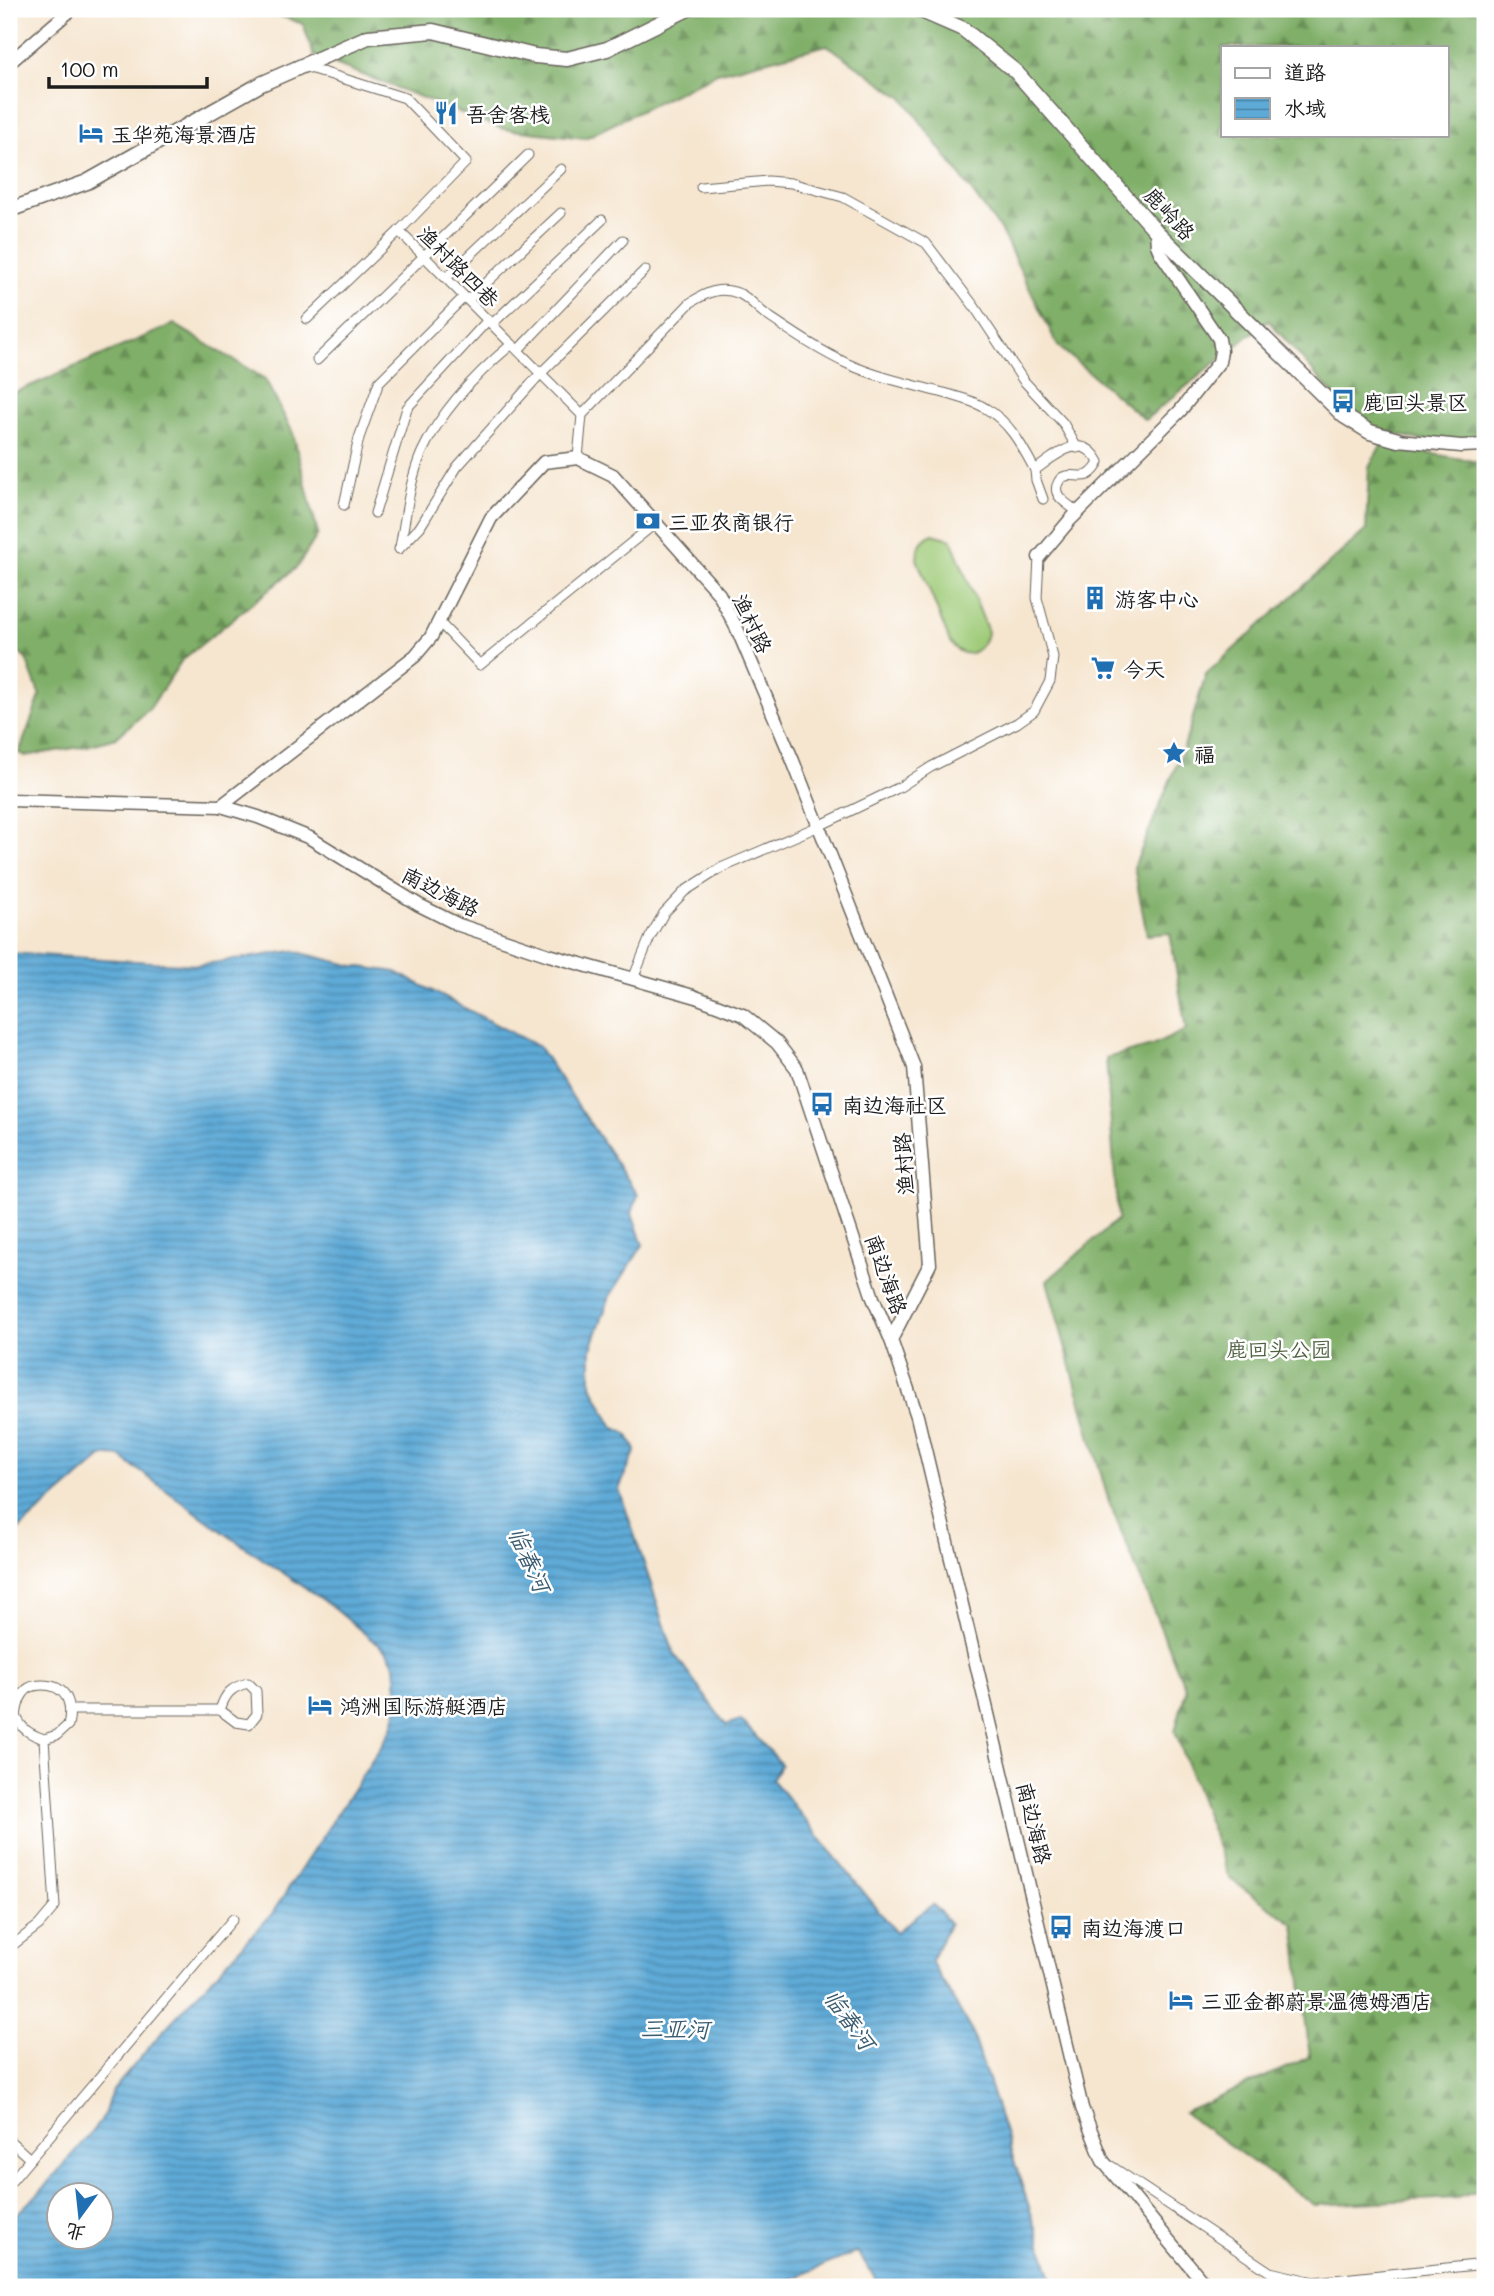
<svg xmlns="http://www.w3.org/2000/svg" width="1494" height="2296" font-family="Mali,'LXGW WenKai TC',sans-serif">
<defs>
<pattern id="forest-firs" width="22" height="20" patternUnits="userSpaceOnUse" patternTransform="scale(1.75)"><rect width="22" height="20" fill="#7faf68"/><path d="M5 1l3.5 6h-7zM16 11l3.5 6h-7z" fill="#678e55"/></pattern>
<pattern id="water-rules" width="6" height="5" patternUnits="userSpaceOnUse" patternTransform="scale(1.75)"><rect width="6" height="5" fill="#5eaad7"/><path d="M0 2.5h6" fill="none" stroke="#4d8aae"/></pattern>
</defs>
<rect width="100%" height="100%" fill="#fff"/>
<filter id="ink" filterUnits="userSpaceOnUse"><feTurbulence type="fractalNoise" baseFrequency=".0143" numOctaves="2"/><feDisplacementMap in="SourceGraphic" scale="14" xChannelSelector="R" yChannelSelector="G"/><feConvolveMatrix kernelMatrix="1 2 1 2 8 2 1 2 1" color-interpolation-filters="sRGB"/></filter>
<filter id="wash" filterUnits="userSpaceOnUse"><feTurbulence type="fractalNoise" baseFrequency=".00686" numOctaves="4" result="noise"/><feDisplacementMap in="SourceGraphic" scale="28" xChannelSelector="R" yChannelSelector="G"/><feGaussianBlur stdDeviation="1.57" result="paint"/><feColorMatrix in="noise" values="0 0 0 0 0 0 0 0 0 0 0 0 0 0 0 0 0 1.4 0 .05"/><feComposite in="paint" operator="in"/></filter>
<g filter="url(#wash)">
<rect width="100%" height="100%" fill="#f6e6d0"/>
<g fill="url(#forest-firs)" stroke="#4e6642" stroke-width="2" fill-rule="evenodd">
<path d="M260,9H1485V442L1420,440L1361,426L1268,320L1145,420L1058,346L1001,231L903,98L827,45L717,73L585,138L503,129L314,56L303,24ZM1223,47H1447V135H1223Z"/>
<polygon points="174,324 265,379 293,433 318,534 297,567 182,660 150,708 116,738 87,746 25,756 19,753 40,696 26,659 9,644 9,395"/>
<polygon points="1381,445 1485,463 1485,2189 1457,2198 1314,2205 1184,2113 1310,2057 1294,1924 1229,1878 1175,1731 1186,1690 1108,1499 1047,1281 1118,1219 1106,1058 1152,1046 1186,1030 1170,933 1147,935 1134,867 1184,747 1206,674 1366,530 1369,467"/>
</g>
<path fill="#9fcb78" stroke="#5e744a" stroke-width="2" d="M933,534L951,539L987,629C988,642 974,660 959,651C955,649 953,645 950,642L917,559C918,546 921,539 933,534Z"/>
<path fill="url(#water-rules)" stroke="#3d637a" stroke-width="2" fill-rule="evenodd" d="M293,951L354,966L396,972L539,1047L638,1195L632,1213L643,1245L610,1296L591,1349V1384L613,1427L627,1434L636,1450L619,1489L674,1653L726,1725L741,1720L781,1764L772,1779L896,1932L933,1904L950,1923L931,1961L973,2034L1055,2287H881L857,2252L772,2287H9V2221L41,2191L100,2122C108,2111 106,2100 114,2089L161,2033L271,1915L379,1750L393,1725L398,1703L395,1665L387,1652L329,1604L230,1537L119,1456L110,1455L102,1457L9,1538V953L198,965ZM60,2194H102V2236H60Z"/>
</g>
<g filter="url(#ink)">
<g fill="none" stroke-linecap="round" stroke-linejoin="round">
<g stroke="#68635b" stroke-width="11">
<g id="street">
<polyline points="303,66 405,98 466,162 399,231 582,415 578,458"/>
<polyline points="701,187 768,181 791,183 843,197 926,243 974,306 1023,380 1063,423 1077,448"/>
<polyline points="446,278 561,169"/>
<polyline points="468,300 561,213"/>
<polyline points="307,319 399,231"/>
<polyline points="492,324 602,220"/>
<polyline points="518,350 623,240"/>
<polyline points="317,360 528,155"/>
<path d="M582,415L690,303C707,292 720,286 740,294C750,299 756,307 765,314C792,332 818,350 848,364C877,377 909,384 940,392C955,396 972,400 985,408C1010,422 1022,446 1035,470"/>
<path d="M1043,499L1036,480L1035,470C1055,456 1082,430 1099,462C1097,467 1093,472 1088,475C1081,478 1073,474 1066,476C1061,477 1060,479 1058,483C1051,496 1069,505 1078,512"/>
<polyline points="344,505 359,438 379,382 464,297"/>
<polyline points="375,513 407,408 488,320"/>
<path d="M400,547C406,517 409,481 422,452C442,409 476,374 512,344"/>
<polyline points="399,549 420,527 457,467 541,373 645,270"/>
<polyline points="439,622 480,665 657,522"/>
<polyline points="633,979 650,937 664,913 685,891 721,868 819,826 900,787 931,767 1017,723 1034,711 1050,681 1053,657 1037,598 1039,557"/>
<path d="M70,1710H220L236,1722L249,1724L257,1714L256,1691L248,1683C231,1687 225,1694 220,1710"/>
<path d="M9,1948L39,1925L55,1906L44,1739C30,1734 22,1730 16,1716C17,1709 18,1701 23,1694C27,1687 34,1685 42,1685C67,1685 73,1704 68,1725L57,1735L44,1739"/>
<polyline points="9,2140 30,2159"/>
<polyline points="1111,2166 1270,2272 1314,2282 1485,2264"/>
<polyline points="9,2184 233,1919"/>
</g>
</g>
<g stroke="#68635b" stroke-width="15">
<g id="secondary">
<polyline points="9,63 72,9"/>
<polyline points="1398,440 1461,446 1485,445"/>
<polyline points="1039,557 1070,520 1180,411 1219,362 1221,351 1219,339 1160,252 1157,245 1156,231"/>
<polyline points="9,800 221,806 258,817 310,838 419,905 459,925 549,955 693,996 743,1015 777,1043 797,1069 873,1298 891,1340 917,1416 1082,2108 1103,2161 1200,2278 1211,2287"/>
<polyline points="221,806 415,656 431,637 491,518 544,462 578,458 613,475 719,594 738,631 793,761 914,1067 930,1264 891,1340"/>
</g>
</g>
<g stroke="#68635b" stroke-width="17">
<g id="primary">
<polyline points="917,9 963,29 1016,72 1156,231 1344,416 1370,432 1398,440"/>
<polyline points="9,210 87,182 261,84 368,37 433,31 535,56 567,59 607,49 688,9"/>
</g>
</g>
<use href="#street" stroke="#fff" stroke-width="9"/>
<use href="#secondary" stroke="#fff" stroke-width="12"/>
<use href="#primary" stroke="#fff" stroke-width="14"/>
</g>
</g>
<defs>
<g id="restaurant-bare" transform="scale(1.89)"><path d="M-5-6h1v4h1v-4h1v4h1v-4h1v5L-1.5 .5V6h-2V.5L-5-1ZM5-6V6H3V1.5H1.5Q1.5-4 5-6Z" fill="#1f6fb2" stroke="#fff" stroke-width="2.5" paint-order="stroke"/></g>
<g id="hotel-bare" transform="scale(1.89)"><path d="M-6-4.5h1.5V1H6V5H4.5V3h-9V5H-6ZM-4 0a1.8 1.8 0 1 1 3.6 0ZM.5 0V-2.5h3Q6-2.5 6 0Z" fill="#1f6fb2" stroke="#fff" stroke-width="2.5" paint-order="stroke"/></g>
<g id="bus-bare" transform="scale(1.89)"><path d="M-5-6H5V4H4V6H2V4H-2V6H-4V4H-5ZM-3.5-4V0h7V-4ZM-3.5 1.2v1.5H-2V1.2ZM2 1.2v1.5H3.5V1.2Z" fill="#1f6fb2" stroke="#fff" stroke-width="2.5" paint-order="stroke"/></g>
<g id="bank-bare" transform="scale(1.89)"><path d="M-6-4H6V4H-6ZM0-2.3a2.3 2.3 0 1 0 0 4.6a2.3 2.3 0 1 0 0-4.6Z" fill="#1f6fb2" stroke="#fff" stroke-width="2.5" paint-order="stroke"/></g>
<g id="building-bare" transform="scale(1.89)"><path d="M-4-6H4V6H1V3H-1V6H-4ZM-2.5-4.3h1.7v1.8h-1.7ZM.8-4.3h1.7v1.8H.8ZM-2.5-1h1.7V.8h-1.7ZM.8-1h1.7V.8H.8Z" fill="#1f6fb2" stroke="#fff" stroke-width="2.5" paint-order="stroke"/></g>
<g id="supermarket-bare" transform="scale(1.89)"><path d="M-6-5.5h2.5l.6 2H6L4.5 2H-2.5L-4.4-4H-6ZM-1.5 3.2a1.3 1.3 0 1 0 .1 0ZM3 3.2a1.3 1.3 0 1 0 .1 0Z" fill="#1f6fb2" stroke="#fff" stroke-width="2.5" paint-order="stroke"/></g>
<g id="sight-bare" transform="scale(1.89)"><path d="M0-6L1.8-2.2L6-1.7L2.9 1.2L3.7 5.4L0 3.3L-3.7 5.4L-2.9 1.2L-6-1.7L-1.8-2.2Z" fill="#1f6fb2" stroke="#fff" stroke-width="2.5" paint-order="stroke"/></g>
</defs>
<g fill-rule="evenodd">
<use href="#restaurant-bare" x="446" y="113"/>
<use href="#hotel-bare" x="91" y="133"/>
<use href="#bus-bare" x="1343" y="401"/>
<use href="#bank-bare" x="648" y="521"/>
<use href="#building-bare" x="1095" y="598"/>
<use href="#supermarket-bare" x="1103" y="668"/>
<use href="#sight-bare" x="1174" y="753"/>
<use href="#bus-bare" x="822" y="1104"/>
<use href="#hotel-bare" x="320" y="1705"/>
<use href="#bus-bare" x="1061" y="1927"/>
<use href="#hotel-bare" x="1181" y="2000"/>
</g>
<g text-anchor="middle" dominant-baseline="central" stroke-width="5" stroke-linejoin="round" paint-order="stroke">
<g font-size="21" fill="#1c1c1c" stroke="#fff" text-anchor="start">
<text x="466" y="113">吾舍客栈</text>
<text x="111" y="133">玉华苑海景酒店</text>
<text x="1363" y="401">鹿回头景区</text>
<text x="668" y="521">三亚农商银行</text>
<text x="1115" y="598">游客中心</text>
<text x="1123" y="668">今天</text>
<text x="1194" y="753">福</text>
<text x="842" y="1104">南边海社区</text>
<text x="340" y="1705">鸿洲国际游艇酒店</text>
<text x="1081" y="1927">南边海渡口</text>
<text x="1201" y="2000">三亚金都蔚景温德姆酒店</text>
</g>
<g font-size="21" fill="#1c1c1c" stroke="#fff">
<text transform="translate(1170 213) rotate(47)">鹿岭路</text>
<text transform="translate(459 266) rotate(45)">渔村路四巷</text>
<text transform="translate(753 623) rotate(64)">渔村路</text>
<text transform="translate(441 891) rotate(27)">南边海路</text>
<text transform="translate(903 1164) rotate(-94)">渔村路</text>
<text transform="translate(887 1274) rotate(70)">南边海路</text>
<text transform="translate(1035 1823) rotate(76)">南边海路</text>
</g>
<g font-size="21" fill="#506241" stroke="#fff">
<text x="1279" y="1348">鹿回头公园</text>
</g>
<g font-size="23" font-style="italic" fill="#3a5c70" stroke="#fff">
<text transform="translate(530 1559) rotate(66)">临春河</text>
<text transform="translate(850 2019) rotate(54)">临春河</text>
<text transform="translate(675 2028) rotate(1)">三亚河</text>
</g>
</g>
<rect width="1494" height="2296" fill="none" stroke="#fff" stroke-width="35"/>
<rect x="1221" y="46" width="228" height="91" fill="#ffffff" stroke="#a4a4a4" stroke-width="2"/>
<rect x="1235" y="68" width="35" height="10" fill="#ffffff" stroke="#a4a4a4" stroke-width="2"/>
<text x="1284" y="80" font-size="21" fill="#1c1c1c">道路</text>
<rect x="1235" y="98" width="35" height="21" fill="url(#water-rules)" stroke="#a4a4a4" stroke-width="2"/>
<text x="1284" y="116" font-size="21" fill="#1c1c1c">水域</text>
<g transform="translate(80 2216) rotate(195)"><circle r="33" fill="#ffffff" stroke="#a4a4a4" stroke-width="2"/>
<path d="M0-5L12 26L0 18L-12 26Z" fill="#1f6fb2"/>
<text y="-10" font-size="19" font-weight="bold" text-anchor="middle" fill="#1c1c1c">北</text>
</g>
<path d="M49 77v10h158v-10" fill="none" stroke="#1c1c1c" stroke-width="3.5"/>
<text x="60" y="77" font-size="21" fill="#1c1c1c" stroke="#ffffff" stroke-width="5" paint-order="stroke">100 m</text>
</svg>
